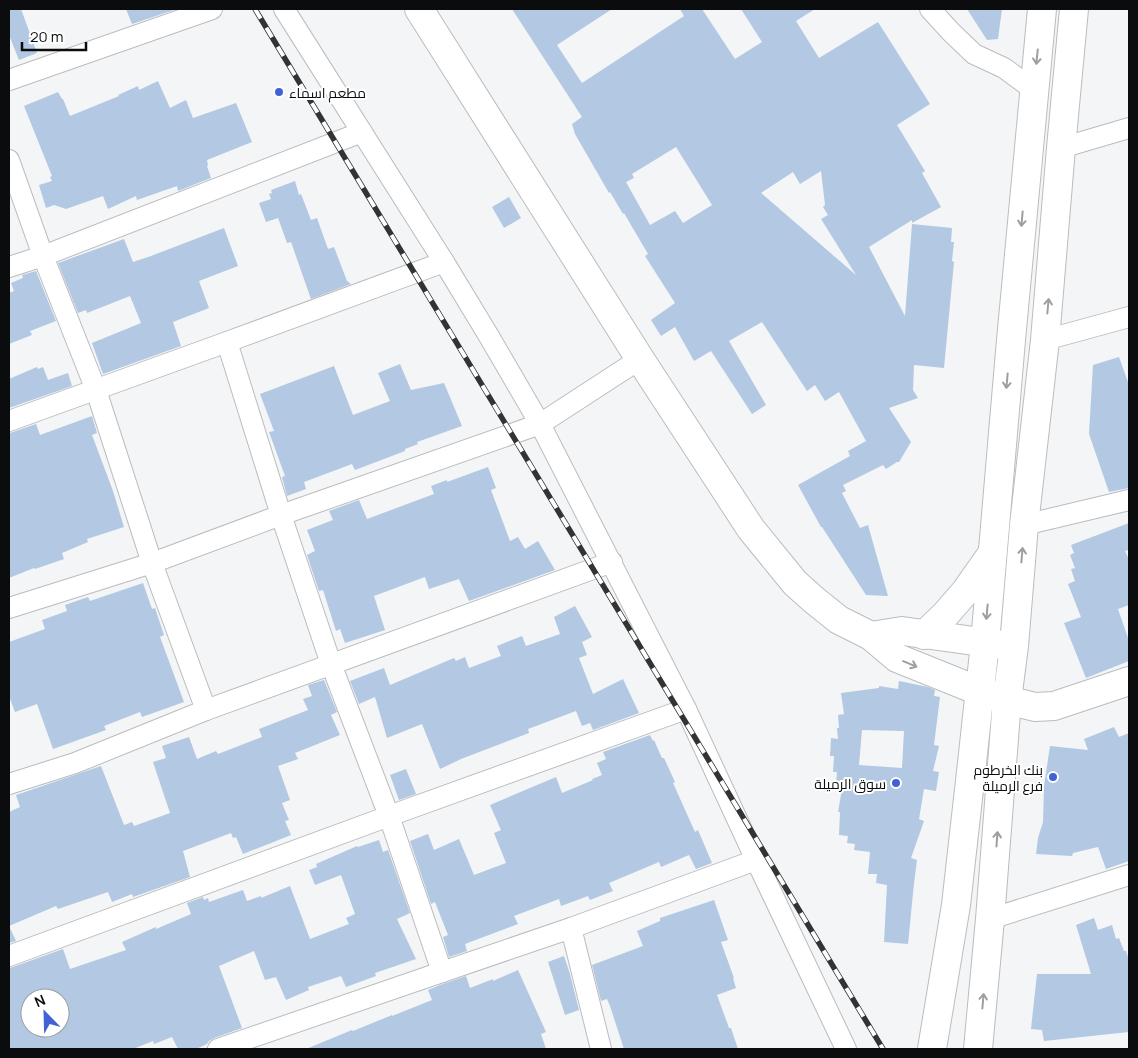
<svg xmlns="http://www.w3.org/2000/svg" width="1138" height="1058" font-family="Manrope,Cairo,sans-serif">
<rect width="100%" height="100%" fill="#f3f5f7"/>
<g fill="#b3c8e2" fill-rule="evenodd">
<polygon points="9,9 21,9 37,53 19,60 9,35"/>
<polygon points="126,9 177,9 132,24"/>
<path d="M512,9H612L557,45L582,83L684,16L680,9H702L735,59L762,42L741,9H815L796,21L819,58L878,22L930,104L897,125L925,171L922,173L941,207L912,223V220L869,247L905,316L912,224L952,228L951,242H954L952,261L954,262L944,368L914,365L913,390L918,398L889,408L911,442L899,462H897L886,469L883,465L843,485L846,491L842,493L860,528L868,525L888,596L866,595L822,527H821L798,485L850,456L848,451L866,441L839,392L825,401L815,385L807,391L762,322L729,341L766,405L752,414L711,351L694,361L675,327L661,336L651,320L675,303L645,256L648,254L624,213L623,214L610,192L609,193L575,134L572,124L582,117ZM676,147L712,205L683,223L675,211L650,225L626,182L634,178L632,174ZM821,171L825,205L823,207L828,215L821,219L856,275L761,193L793,172L800,184Z"/>
<polygon points="967,9 1002,9 998,39 987,40"/>
<polygon points="158,81 170,108 186,100 193,118 236,103 252,142 207,160 208,165 207,166 211,178 178,191 177,186 137,200 136,196 108,209 103,196 66,209 54,205 46,208 39,185 52,181 50,177 52,176 24,106 58,92 62,99 63,99 70,116 119,96 118,95 138,86 139,90"/>
<polygon points="295,181 299,195 301,194 311,220 317,218 328,249 334,247 347,281 351,284 311,299 291,242 287,243 278,218 266,222 259,203 271,199 269,194 272,193 271,190"/>
<polygon points="509,197 521,218 504,228 492,207"/>
<polygon points="224,228 238,266 199,281 209,308 173,322 181,346 103,374 92,343 141,323 130,296 87,313 86,310 78,313 58,263 124,239 133,262 151,256"/>
<polygon points="36,271 56,321 30,331 32,335 9,344 9,293 14,291 11,283 23,278 22,275"/>
<polygon points="1119,357 1129,385 1129,488 1109,492 1089,434 1093,365"/>
<polygon points="400,364 411,390 444,383 462,426 417,442 418,444 405,449 405,451 355,470 352,464 304,482 306,489 287,496 282,477 285,476 269,432 274,431 260,394 334,366 353,415 390,401 378,373"/>
<polygon points="37,367 38,369 43,367 48,380 68,373 72,386 9,408 9,379"/>
<polygon points="92,416 97,433 92,435 113,491 124,527 87,539 88,542 62,553 64,559 35,569 34,568 9,578 9,433 13,432 36,424 40,435"/>
<polygon points="488,467 496,488 491,490 510,541 518,537 525,549 538,541 555,570 469,601 459,579 429,589 425,577 374,596 385,630 345,643 340,629 336,631 323,590 319,591 307,555 315,551 307,530 333,520 329,511 359,500 367,519 434,494 431,486 447,480 447,482"/>
<polygon points="1129,523 1129,550 1125,551 1129,560 1129,605 1118,609 1129,641 1129,661 1086,678 1064,623 1081,617 1068,584 1075,581 1071,569 1075,568 1070,555 1074,553 1071,545"/>
<polygon points="143,583 152,609 155,608 164,635 160,637 184,702 142,717 140,712 104,726 106,730 53,749 37,704 15,712 9,696 9,642 45,629 42,620 67,611 65,605 88,597 90,601"/>
<polygon points="575,606 592,637 582,642 587,655 579,658 593,694 623,679 639,713 593,730 590,723 582,726 576,711 528,729 529,733 461,759 440,769 422,724 387,738 375,697 359,704 350,681 384,668 390,685 454,658 456,661 465,657 469,668 501,656 497,646 522,636 526,646 560,634 554,617"/>
<polygon points="324,680 337,712 331,715 340,735 295,753 298,759 278,766 290,800 282,803 289,820 285,821 291,835 243,854 236,837 233,838 231,833 183,851 190,877 133,897 132,894 112,902 108,892 58,909 56,906 9,926 16,941 9,943 9,812 20,807 16,795 101,766 124,825 132,822 134,826 170,813 153,762 166,758 162,746 189,737 197,759 216,751 218,754 262,737 259,729 308,710 303,699 312,696 308,685"/>
<path d="M899,681L928,687L935,690L934,696L940,697L934,745L939,746L933,771L939,772L936,791L924,789L919,819L924,821L911,858L917,860L914,883L908,944L884,942L887,885L876,883L877,874H868L870,852L854,850L855,844L847,843L848,836L839,835L840,812H838L843,783H836L837,772H833L834,756H830L831,738L838,739L837,728H839L838,715L844,714L841,693L879,688V686L898,689ZM862,730L904,731L902,768L859,765Z"/>
<polygon points="1114,727 1119,737 1129,733 1129,861 1106,869 1098,847 1073,853 1072,856 1036,854 1038,838 1043,822 1044,786 1050,746 1088,750 1084,739"/>
<polygon points="650,735 653,741 654,740 662,758 664,758 675,782 673,783 695,832 698,830 712,863 696,869 689,855 661,867 659,862 609,883 613,891 590,900 588,896 561,906 559,899 514,916 518,924 465,944 467,951 449,957 443,937 448,935 435,902 431,904 410,841 428,834 434,850 459,839 474,875 506,863 494,833 501,830 490,805 556,777 562,793 593,780 592,779 602,775 597,763 606,759 603,752"/>
<polygon points="406,769 416,794 399,800 390,775"/>
<path d="M379,840L383,852L388,850L410,913L397,919L416,959L375,973L376,976L346,987L341,976L308,987L309,990L286,1000L276,977L265,980L254,951L219,966L242,1028L214,1038L209,1041L207,1044L196,1049H178L172,1037L154,1044L153,1041L133,1049H9V968L13,967L63,949L70,969L126,950L122,942L156,927V929L191,914L187,903L203,897L204,900L208,898L209,902L243,890L247,901L261,896V898L290,886L310,939L349,924L346,918L355,914L341,875L315,885L309,870L317,867L316,864L357,846L358,847ZM30,998H60V1028H30Z"/>
<polygon points="714,900 728,940 721,942 734,978 733,978 736,988 717,995 729,1028 731,1028 738,1049 624,1049 610,1006 607,999 601,1001 592,965 643,946 637,931 660,921 660,918"/>
<polygon points="1094,918 1098,930 1112,925 1116,939 1119,938 1124,951 1126,951 1129,960 1129,1032 1044,1041 1042,1030 1031,1029 1037,974 1091,974 1076,925"/>
<polygon points="564,956 570,974 579,1010 565,1015 548,962"/>
<polygon points="518,970 546,1032 541,1034 546,1049 306,1049 352,1030 353,1031 392,1015 392,1016 432,1000 428,990 440,985 466,976 470,988 493,979 493,981"/>
</g>
<g fill="none" stroke-linecap="round" stroke-linejoin="round">
<g stroke="#bbbcbe" stroke-width="22">
<g id="street">
<polyline points="284,9 444,262 490,338 540,424 686,709 756,860 846,1049"/>
<polyline points="930,9 951,32 974,54 1004,68 1034,90"/>
<polyline points="9,80 212,9"/>
<polyline points="1061,148 1129,128"/>
<polyline points="9,160 43,256 96,390 152,563 206,710"/>
<polyline points="9,267 43,256 362,132"/>
<polyline points="1045,340 1129,317"/>
<polyline points="227,342 281,515 331,664 389,816 442,972"/>
<polyline points="9,421 227,342 444,262"/>
<polyline points="1024,525 1129,500"/>
<polyline points="9,608 152,563 281,515 540,424 640,359"/>
<polyline points="9,784 75,763 206,710 612,562"/>
<polyline points="990,919 1129,875"/>
<polyline points="571,928 601,1049"/>
<polyline points="9,956 389,816 686,709"/>
<polyline points="218,1049 442,972 571,928 756,860"/>
</g>
</g>
<g stroke="#bbbcbe" stroke-width="30">
<g id="secondary">
<polyline points="419,9 640,359 751,529 795,583 814,600 839,620 871,636 897,658 979,691 1007,700 1035,707 1054,706 1129,681"/>
<polyline points="924,635 945,615 965,592 991,555"/>
<polyline points="871,636 902,631 1003,645"/>
<polyline points="932,1049 956,905 972,763 985,643 1011,340 1042,9"/>
<polyline points="978,1049 990,919 1007,700 1014,646 1024,525 1045,340 1061,148 1074,9"/>
</g>
</g>
<use href="#street" stroke="#fff" stroke-width="20"/>
<use href="#secondary" stroke="#fff" stroke-width="28"/>
<g stroke="#323334" stroke-width="5.5">
<polyline id="rail" points="255,9 883,1049"/>
</g>
<use href="#rail" stroke="#fff" stroke-width="4" stroke-dasharray="11" stroke-linecap="butt"/>
</g>
<defs><path id="oneway-shaft" d="M-6 0H5M1.5-3L5.5 0L1.5 3" fill="none" stroke-width="1.6" stroke-linecap="round" stroke-linejoin="round" transform="scale(1.25)"/></defs>
<g stroke="#9d9e9e">
<use href="#oneway-shaft" transform="translate(1037 57) rotate(96)"/>
<use href="#oneway-shaft" transform="translate(1022 219) rotate(95)"/>
<use href="#oneway-shaft" transform="translate(1048 306) rotate(-85)"/>
<use href="#oneway-shaft" transform="translate(1007 381) rotate(95)"/>
<use href="#oneway-shaft" transform="translate(1022 555) rotate(-85)"/>
<use href="#oneway-shaft" transform="translate(987 612) rotate(95)"/>
<use href="#oneway-shaft" transform="translate(910 664) rotate(23)"/>
<use href="#oneway-shaft" transform="translate(997 839) rotate(-86)"/>
<use href="#oneway-shaft" transform="translate(983 1001) rotate(-85)"/>
</g>
<g fill="#4162d5" stroke="#fff" stroke-width="2">
<circle cx="279" cy="92" r="5"/>
<circle cx="1053" cy="777" r="5"/>
<circle cx="896" cy="783" r="5"/>
</g>
<g text-anchor="middle" dominant-baseline="central" stroke-width="4" stroke-linejoin="round" paint-order="stroke">
<g font-size="14" fill="#0b0c0d" stroke="#fff" text-anchor="end">
<text x="289" y="92" text-anchor="start">مطعم اسماء</text>
<text x="1043" y="769">بنك الخرطوم<tspan x="1043" dy="16">فرع الرميلة</tspan></text>
<text x="886" y="783">سوق الرميلة</text>
</g>
</g>
<rect width="1138" height="1058" fill="none" stroke="#0b0c0d" stroke-width="20"/>
<g transform="translate(45 1013) rotate(337)"><circle r="24" fill="#ffffff" stroke="#9d9e9e"/>
<path d="M0-4L9 19L0 12L-9 19Z" fill="#4162d5"/>
<text y="-8" font-size="14" font-weight="bold" text-anchor="middle" fill="#0b0c0d">N</text>
</g>
<path d="M22 42v8h64v-8" fill="none" stroke="#0b0c0d" stroke-width="2.5"/>
<text x="30" y="42" font-size="15" fill="#0b0c0d" stroke="#ffffff" stroke-width="4" paint-order="stroke">20 m</text>
</svg>
